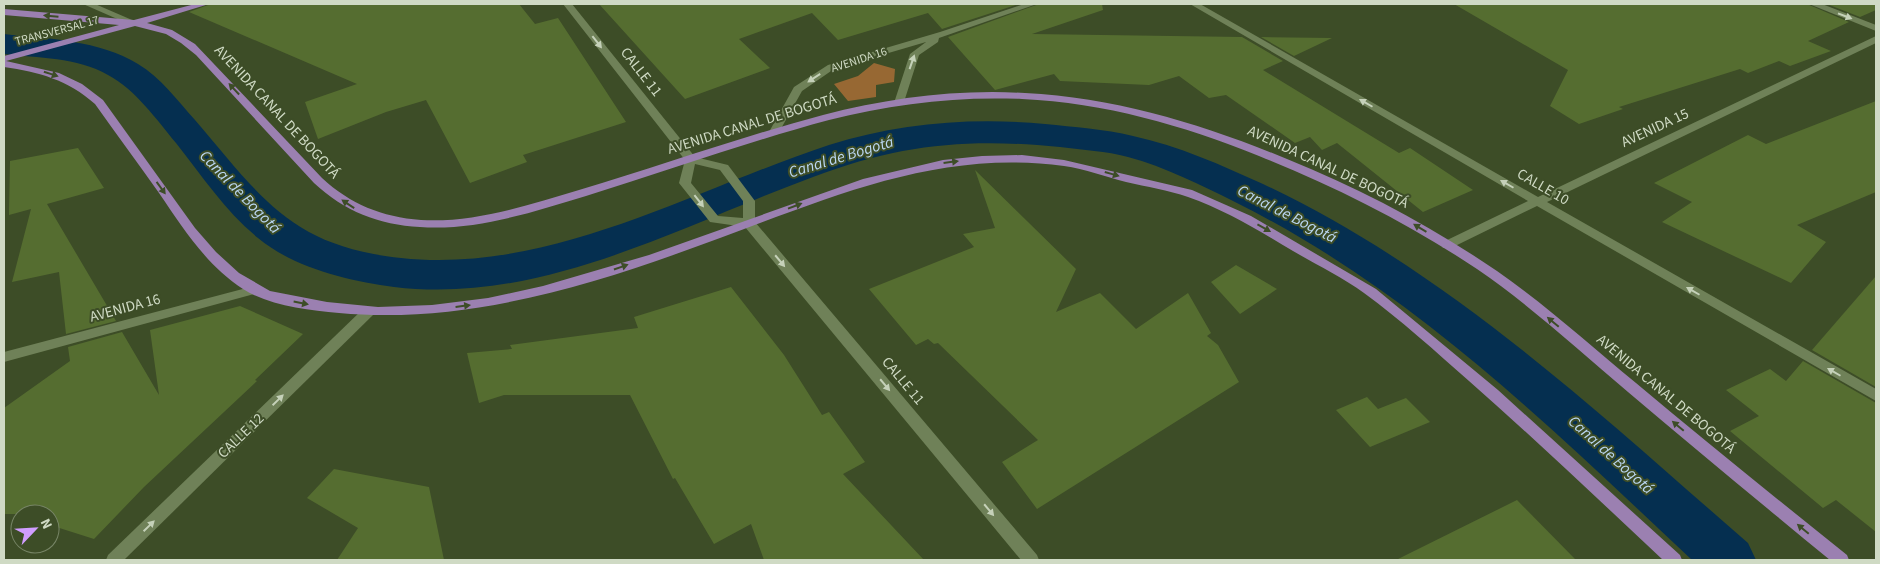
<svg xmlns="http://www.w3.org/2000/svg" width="1880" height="564" font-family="'Source Sans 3',sans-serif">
<rect width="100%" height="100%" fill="#3d4d27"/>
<polygon fill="#976833" points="874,63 895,69 894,82 876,85 876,97 848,101 834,84 858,76"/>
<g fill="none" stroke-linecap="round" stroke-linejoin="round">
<path fill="#052f50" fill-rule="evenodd" d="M4,34C49,39 99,40 138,64C161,78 177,100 195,120C262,198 290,246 401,258C551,274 692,190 829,145C899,123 972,117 1045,124C1074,127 1104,129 1133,136C1179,146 1221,165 1263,184C1448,271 1596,411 1748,543L1756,560H1692C1549,426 1412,290 1235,202C1201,185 1165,167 1128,157C1106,151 1083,150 1060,147C968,138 900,144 813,177C680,226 541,305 394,287C349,281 294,268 258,238C226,212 202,176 176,143C156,119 136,90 108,75C77,57 38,58 4,54Z"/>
</g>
<g fill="#556d30">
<polygon points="211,4 519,4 535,24 558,18 626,122 523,155 527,162 470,183 426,100 386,112 318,139 305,102 357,84 189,12"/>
<polygon points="599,4 1019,4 942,29 928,13 838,40 812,13 739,39 770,68 685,99"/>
<polygon points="1039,4 1102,4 1103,10 1032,34 1242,37 1283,61 1263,70 1399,153 1410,148 1473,190 1423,212 1337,143 1322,150 1310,137 1295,143 1226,95 1209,98 1179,76 1149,85 1060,81 1054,74 995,90 948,37"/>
<polygon points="1454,4 1807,4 1849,22 1808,41 1831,51 1790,66 1779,61 1748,73 1740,69 1619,107 1623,109 1579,124 1550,106 1568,70"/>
<polygon points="1827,4 1876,4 1876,10 1860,17"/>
<polygon points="1261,37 1332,38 1294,56"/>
<polygon points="1876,101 1876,192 1797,225 1826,242 1791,283 1662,222 1692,202 1654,183 1748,135 1766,144"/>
<polygon points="78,148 104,188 47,204 116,321 66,334 59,272 12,282 31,209 9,215 10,161"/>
<polygon points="975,170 1076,269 1056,312 1100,293 1136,329 1188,293 1211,333 1207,336 1218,345 1239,382 1037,509 1002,462 1038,440 938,343 934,344 928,339 916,345 869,289 974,247 963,234 995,228"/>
<polygon points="1236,265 1277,289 1240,314 1211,282"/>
<polygon points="1876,276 1876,387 1812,350"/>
<polygon points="731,287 784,355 822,415 829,412 865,462 843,474 924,560 764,560 751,524 714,544 675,478 673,479 630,395 504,395 479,403 467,353 512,349 510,345 638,328 634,317"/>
<polygon points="240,306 303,334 255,380 257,381 144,487 94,539 50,525 50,514 4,514 4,408 70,361 68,347 122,332 159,395 150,330"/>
<polygon points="1803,361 1876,403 1876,532 1836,500 1823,508 1730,431 1759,416 1726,390 1770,369 1786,381"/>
<polygon points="1367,397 1378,409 1406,398 1430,422 1370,447 1336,410"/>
<polygon points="334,469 429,487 444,560 337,560 358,528 307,498"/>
<polygon points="1517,500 1576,560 1396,560"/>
</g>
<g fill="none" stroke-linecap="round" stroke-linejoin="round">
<g fill="#6f8158" fill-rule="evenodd">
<polygon points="83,4 95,4 139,23 134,26 131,25"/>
<path d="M563,4H572L695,157L728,165L755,201V222L1037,555L1039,560H1021L745,227L710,222L679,183L685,160ZM695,164L720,170L743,201V218L718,216L691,183Z"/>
<polygon points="1024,4 1037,4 939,38 938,42 919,55 903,105 895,105 894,103 910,54 926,42 834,69 802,91 778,134 774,135 769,132 794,87 828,65 940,32"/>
<polygon points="1190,4 1200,4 1538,197 1876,36 1876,43 1547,202 1876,389 1876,401 1537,206 1451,248 1443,248 1441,245 1443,242 1528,201"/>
<polygon points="1809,4 1822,4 1876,25 1876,31"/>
<polygon points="254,286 258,287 260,290 258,293 4,362 4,352"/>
<polygon points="368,307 373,309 374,312 373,315 124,560 106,560 108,555 363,309"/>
</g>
<path fill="#9b80b1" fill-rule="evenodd" d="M195,4H209L147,23L172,30L195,44L322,178C350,204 382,217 421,220C475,223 528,205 579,190C660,166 740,137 823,115C889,98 956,89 1025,93C1117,98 1202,124 1287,159C1361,189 1431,226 1497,271C1546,305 1590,345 1636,383C1705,441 1776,498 1847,555L1849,560H1830C1762,504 1695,449 1628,392C1578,350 1531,306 1477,269C1408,223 1336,187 1259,156C1182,125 1105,103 1022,99C957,96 891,104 829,120C747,142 667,171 586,196C533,212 476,231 420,227C379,225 344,211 314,183L196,55L181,43L166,34L135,26L6,61L59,73L82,84L103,100L195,228L216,252L239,273L270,291L327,302L378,307L432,305L488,298L543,286L649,255L863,179L943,160L982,156L1022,155L1064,160L1192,190L1251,216L1376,289L1498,390L1680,555L1682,560H1663C1599,500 1535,439 1469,381C1435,351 1401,320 1364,293C1342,277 1317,265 1293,251C1260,231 1225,210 1188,197C1168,190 1147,187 1126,182C1106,177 1085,169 1064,166C940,149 834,196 720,238C599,283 471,325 339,313C307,310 270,306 243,289C206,265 183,228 159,193C138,163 116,134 95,104C68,80 39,72 4,67V56L119,25L4,15V9L134,20Z"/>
</g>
<defs><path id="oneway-solid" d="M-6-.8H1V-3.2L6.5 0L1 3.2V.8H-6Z" transform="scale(1.25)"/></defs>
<g fill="#3d4d27">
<use href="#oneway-solid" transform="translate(51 16) rotate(-175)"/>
<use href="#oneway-solid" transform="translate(51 74) rotate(18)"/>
<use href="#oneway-solid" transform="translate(234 89) rotate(-133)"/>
<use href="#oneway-solid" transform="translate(951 162) rotate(-7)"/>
<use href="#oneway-solid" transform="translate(1112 174) rotate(16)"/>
<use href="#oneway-solid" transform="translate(161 188) rotate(54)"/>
<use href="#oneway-solid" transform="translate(348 204) rotate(-146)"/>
<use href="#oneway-solid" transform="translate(795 206) rotate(-21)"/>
<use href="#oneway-solid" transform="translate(1264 228) rotate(29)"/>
<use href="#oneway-solid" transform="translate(1420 228) rotate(-149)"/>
<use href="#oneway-solid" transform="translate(621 267) rotate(-19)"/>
<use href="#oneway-solid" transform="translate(301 303) rotate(11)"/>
<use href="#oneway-solid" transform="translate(463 306) rotate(-7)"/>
<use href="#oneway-solid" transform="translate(1553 322) rotate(-140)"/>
<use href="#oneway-solid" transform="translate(1678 426) rotate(-140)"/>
<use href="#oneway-solid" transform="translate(1803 529) rotate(-140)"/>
</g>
<g fill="#c5d1b9">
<use href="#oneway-solid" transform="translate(1845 16) rotate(21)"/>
<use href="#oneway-solid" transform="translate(597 42) rotate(52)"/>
<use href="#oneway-solid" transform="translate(912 62) rotate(-71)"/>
<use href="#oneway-solid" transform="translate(814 78) rotate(147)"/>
<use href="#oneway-solid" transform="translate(1366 103) rotate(-150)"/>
<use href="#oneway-solid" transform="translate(1507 184) rotate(-150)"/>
<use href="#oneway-solid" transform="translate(699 201) rotate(52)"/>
<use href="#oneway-solid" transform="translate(780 261) rotate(50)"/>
<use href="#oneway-solid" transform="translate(1693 291) rotate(-150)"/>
<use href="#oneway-solid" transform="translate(1834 372) rotate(-150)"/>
<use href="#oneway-solid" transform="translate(885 385) rotate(50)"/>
<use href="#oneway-solid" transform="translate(278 400) rotate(-44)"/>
<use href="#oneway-solid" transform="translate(989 510) rotate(50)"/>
<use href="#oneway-solid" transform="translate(149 526) rotate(-44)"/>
</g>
<g text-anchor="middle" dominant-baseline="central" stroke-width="4" stroke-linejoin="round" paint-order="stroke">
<g font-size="12" fill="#cfdac4" stroke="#3d4d27">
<text transform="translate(57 31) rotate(-15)">TRANSVERSAL 17</text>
<text transform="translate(859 60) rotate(-18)">AVENIDA 16</text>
</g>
<g font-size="15" fill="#cfdac4" stroke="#3d4d27">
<text transform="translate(641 72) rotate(52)">CALLE 11</text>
<text transform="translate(277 112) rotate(47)">AVENIDA CANAL DE BOGOTÁ</text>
<text transform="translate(752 124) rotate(-17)">AVENIDA CANAL DE BOGOTÁ</text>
<text transform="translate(1655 128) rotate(-25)">AVENIDA 15</text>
<text transform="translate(1328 167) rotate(25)">AVENIDA CANAL DE BOGOTÁ</text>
<text transform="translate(1543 187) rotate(30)">CALLE 10</text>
<text transform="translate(125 308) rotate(-15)">AVENIDA 16</text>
<text transform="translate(903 381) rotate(50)">CALLE 11</text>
<text transform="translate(1666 394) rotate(40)">AVENIDA CANAL DE BOGOTÁ</text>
<text transform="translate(241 436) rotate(-44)">CALLE 12</text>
</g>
<g font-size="16" font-style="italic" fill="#bbd7f3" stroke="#3d4d27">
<text transform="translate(841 157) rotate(-17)">Canal de Bogotá</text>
<text transform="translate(240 192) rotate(46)">Canal de Bogotá</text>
<text transform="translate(1287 214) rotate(27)">Canal de Bogotá</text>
<text transform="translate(1611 455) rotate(42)">Canal de Bogotá</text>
</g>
</g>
<rect width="1880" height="564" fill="none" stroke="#cfdac4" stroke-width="10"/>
<g transform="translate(35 529) rotate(65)"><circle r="24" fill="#3d4d27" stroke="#778566"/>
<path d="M0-4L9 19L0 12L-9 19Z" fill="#d09dff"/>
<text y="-8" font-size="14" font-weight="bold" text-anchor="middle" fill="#cfdac4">N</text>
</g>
</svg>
